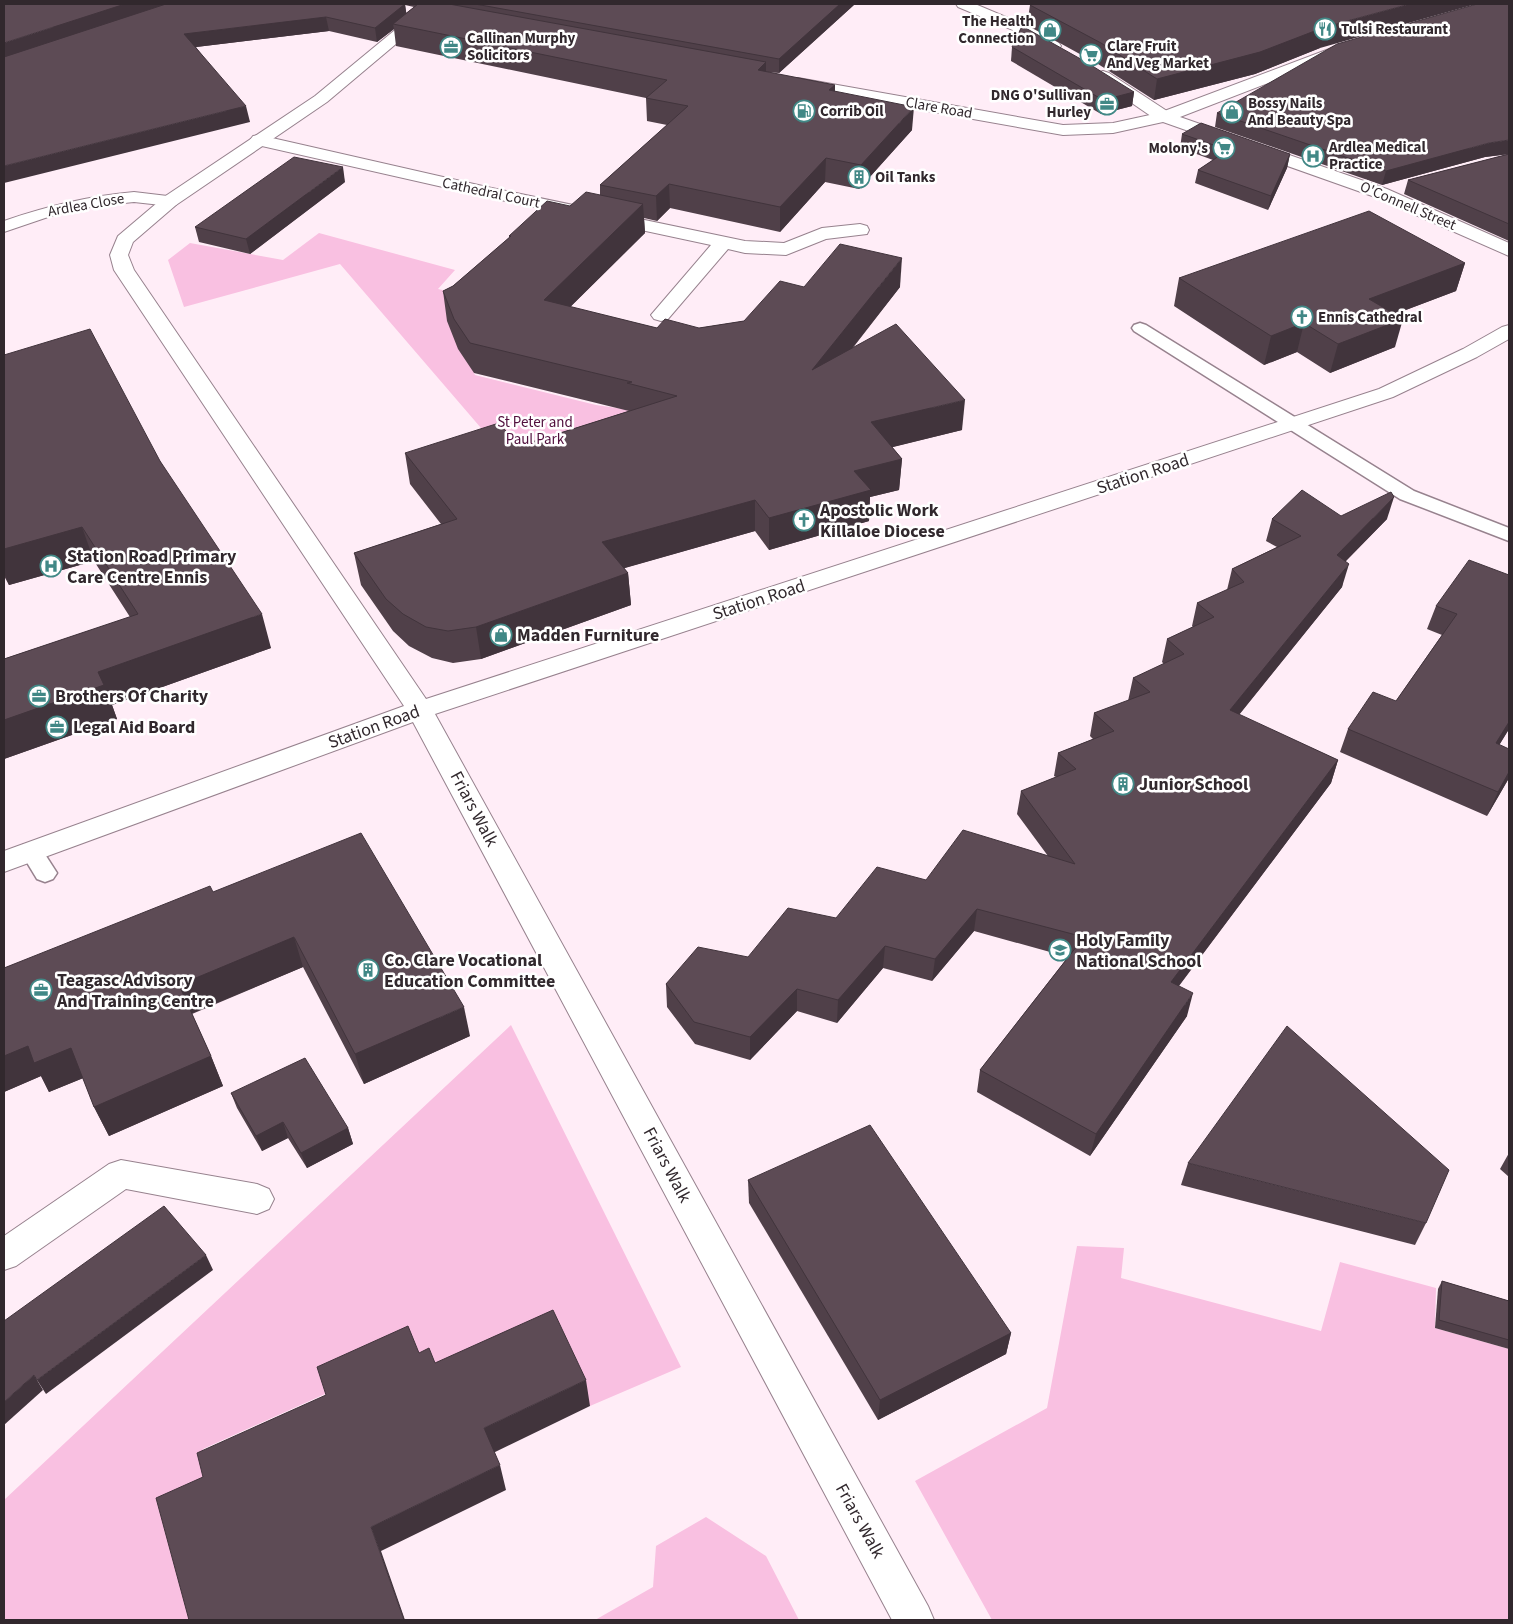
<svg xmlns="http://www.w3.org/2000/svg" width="1513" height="1624" font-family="'Source Sans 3',sans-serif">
<rect width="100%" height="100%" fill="#ffedf7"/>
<g fill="#f9c0e1">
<polygon points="319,233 455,270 438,289 477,298 448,323 475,375 596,405 693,419 523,477 340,264 184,307 168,260 190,243 283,260"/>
<polygon points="511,1025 681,1367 590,1406 558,1337 442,1389 416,1353 203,1449 217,1501 198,1620 4,1620 4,1500"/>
<polygon points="1077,1246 1124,1248 1121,1278 1321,1331 1340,1262 1436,1288 1435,1328 1509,1349 1509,1620 992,1620 915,1481 1047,1408"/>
<polygon points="706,1517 766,1556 799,1620 595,1620 653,1587 656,1546"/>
</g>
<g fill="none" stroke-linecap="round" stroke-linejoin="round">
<g stroke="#97828e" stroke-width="3">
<g id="lane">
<polygon points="1140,323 1146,325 1414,491 1509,528 1509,541 1400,499 1134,331 1132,328 1134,325"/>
<polygon points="31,843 39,845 57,873 53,879 45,882 37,879 20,851 23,845"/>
</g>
</g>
<g stroke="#97828e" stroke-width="2">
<g id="street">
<polygon points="956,4 975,4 1030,27 1059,43 1061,46 1059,49 1047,49 1020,33 958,7"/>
<polygon points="1103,71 1109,73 1170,113 1172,117 1170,121 1158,121 1097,79 1095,76 1097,73"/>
<polygon points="259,135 487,187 745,241 784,243 822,228 860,224 867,226 869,230 867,234 826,239 786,255 745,253 728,249 668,319 661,321 654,319 651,315 711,245 487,197 253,144 250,140 253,136"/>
<path d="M134,192L176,197L179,201L176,205L170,206L134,202L95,206L54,215L4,232V221C47,206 89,196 134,192Z"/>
<polygon points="121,1160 257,1184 269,1189 274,1199 269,1209 257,1214 126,1189 16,1266 4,1270 4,1236 109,1164"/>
</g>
</g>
<g stroke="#97828e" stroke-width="2">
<g id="secondary">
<polygon points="423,9 428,11 431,14 428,17 327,102 176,205 133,242 128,255 134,270 426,699 1379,389 1463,349 1502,327 1509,325 1509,339 1477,357 1393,397 435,714 928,1606 934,1620 892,1620 413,722 4,872 4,851 404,706 114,270 110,255 118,236 164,197 315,96 418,11"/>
<polygon points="1345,43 1351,45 1353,48 1351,51 1180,117 1387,189 1509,243 1509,256 1375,197 1163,122 1113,133 1063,135 798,88 792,86 790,83 792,80 798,78 1063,125 1113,123 1159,113"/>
</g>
</g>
<use href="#lane" fill="#fff" fill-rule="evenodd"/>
<use href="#street" fill="#fff" fill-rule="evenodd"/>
<use href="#secondary" fill="#fff" fill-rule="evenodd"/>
</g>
<g fill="#504049" fill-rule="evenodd">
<path d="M4,4H855L779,73L766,72L835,85V91L912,130L859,189L825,182L780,232L670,208L657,221L644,218L645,233L570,307L657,328H699L744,321L804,287H900L852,349L962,430L892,447L902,459L899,490L870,497L869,521L769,550L755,531L624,568L628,573L631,605L481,659L453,663L432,658L409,646L393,631L361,585L354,553L441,524L410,484L405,453L519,446L629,411L474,373L458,349L447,321L443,291L453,286L509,238V236L570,206L600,195V185L667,125L647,121L646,98L396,46L394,29L377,42L329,31L196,47L250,122ZM405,5L414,7L406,13Z"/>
<polygon points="1030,5 1320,48 1255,74 1154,100 1098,64 1027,25"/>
<polygon points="1012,47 1134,92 1132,106 1101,114 1011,61"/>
<polygon points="1217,113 1509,154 1485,157 1382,185 1215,127"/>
<polygon points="1182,134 1290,154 1287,168 1268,210 1195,183 1198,170 1213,160 1180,148"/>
<polygon points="1509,154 1509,241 1404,194 1408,180"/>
<polygon points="345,182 250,254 199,242 195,227"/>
<polygon points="1465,263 1456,291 1395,314 1395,347 1330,373 1297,352 1264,365 1174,306 1179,278"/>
<polygon points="4,355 160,461 271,648 112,705 117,719 4,759 4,659 130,617 94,561 9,585 4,576"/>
<polygon points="1341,516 1387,519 1346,561 1342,587 1239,715 1338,760 1331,783 1179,986 1187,1016 1090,1156 977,1092 980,1070 1068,957 974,931 932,981 883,968 837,1023 797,1011 750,1060 695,1044 667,1007 666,984 748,957 836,918 926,880 1048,856 1017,814 1021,791 1056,777 1054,776 1058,753 1093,739 1090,736 1094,713 1128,701 1133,678 1164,664 1162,662 1167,639 1193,627 1192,626 1197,603 1227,590 1232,569 1277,547 1266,541 1272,519"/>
<polygon points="1509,575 1509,729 1499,745 1509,778 1487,816 1340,752 1348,729 1396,701 1442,635 1427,629 1436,606"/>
<polygon points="213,892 470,1036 364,1084 303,967 192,1014 211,1056 223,1086 109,1136 94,1107 83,1078 49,1092 41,1076 4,1092 4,968"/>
<polygon points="231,1093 348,1128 353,1144 307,1168 288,1138 262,1151 237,1108"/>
<polygon points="1509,1153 1509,1177 1500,1169"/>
<polygon points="1188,1163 1426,1223 1415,1245 1181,1185"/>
<polygon points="748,1180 1011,1333 1006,1354 878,1420 749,1203"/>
<polygon points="1442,1281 1509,1301 1509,1349 1435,1328 1438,1289"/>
</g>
<g fill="#41343c">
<polygon points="125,4 173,4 4,59 4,43"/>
<polygon points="405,4 407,18 393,24 394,29 377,42 375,28"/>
<polygon points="840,4 855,4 779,73 779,59"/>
<polygon points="1410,4 1476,4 1320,48 1255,74 1154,100 1157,79 1325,27"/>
<polygon points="326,17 329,31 188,48 184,34"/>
<polygon points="766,62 766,85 758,70"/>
<polygon points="835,85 834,108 829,90"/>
<polygon points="1134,92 1132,106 1101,114 1103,100"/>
<polygon points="246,106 250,122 4,183 4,166"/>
<polygon points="914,107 912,130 859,189 861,165"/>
<polygon points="1509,140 1509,154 1485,157 1382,185 1386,171 1489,143"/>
<polygon points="1290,154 1287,168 1268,210 1271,196"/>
<polygon points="826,158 825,182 780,232 780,207"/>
<polygon points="343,167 345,182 250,254 246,239"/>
<polygon points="669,184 670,208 657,221 656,196"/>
<polygon points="643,204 645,233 547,330 544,300"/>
<polygon points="902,258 900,287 811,400 812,370"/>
<polygon points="1465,263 1456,291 1361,327 1369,299"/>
<polygon points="1403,319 1395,347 1330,373 1338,344"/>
<polygon points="1304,323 1297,352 1264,365 1271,336"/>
<polygon points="965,400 962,430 869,453 871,422"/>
<polygon points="902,459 899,490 870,497 869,521 769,550 769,518 854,471"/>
<polygon points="1394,497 1387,519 1330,577 1337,555"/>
<polygon points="755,500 755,531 604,574 602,542"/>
<polygon points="82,527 94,561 9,585 4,573 4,549"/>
<polygon points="1349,564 1342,587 1224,733 1230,710"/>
<polygon points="628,573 631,605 481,659 476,627"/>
<polygon points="262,614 271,648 112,705 117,719 4,759 4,720 98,672"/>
<polygon points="1509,722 1509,729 1486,767 1496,743"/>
<polygon points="1338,760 1331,783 1165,1004 1171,982"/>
<polygon points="1509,772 1509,778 1487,816 1498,792"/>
<polygon points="977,909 974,931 932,981 935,959"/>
<polygon points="294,937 303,967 190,1014 179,985"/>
<polygon points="885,946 883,968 837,1023 838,1000"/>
<polygon points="797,989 797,1011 750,1060 750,1037"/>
<polygon points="1193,993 1187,1016 1090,1156 1096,1134"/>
<polygon points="464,1007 470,1036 364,1084 355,1054"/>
<polygon points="28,1046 71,1048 86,1077 49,1092 41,1076 4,1092 4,1056"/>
<polygon points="211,1056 223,1086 109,1136 94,1107"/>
<polygon points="283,1122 288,1138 262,1151 256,1136"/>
<polygon points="348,1128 353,1144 307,1168 301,1153"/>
<polygon points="206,1255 213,1270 46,1394 37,1380"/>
<polygon points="1011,1333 1006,1354 878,1420 880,1400"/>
<polygon points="34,1375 43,1390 4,1425 4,1402"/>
<polygon points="586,1380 590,1406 491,1454 484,1428"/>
<polygon points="500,1465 506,1490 381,1551 405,1620 404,1620 371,1527"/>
</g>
<g fill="#5d4b55" stroke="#41343c">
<polygon points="4,4 125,4 4,43"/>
<polygon points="166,4 405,4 375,28 326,17 184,34 246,106 4,166 4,57"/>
<polygon points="418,4 449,4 766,62 758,70 835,85 829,90 914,107 861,165 826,158 780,207 669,184 656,196 600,185 688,106 646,98 667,80 393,24"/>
<polygon points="475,4 840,4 779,59"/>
<polygon points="1030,4 1410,4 1325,27 1260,52 1157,79 1101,43 1030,5"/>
<polygon points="1477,4 1509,4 1509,140 1489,143 1386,171 1217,113 1337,44"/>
<polygon points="1022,26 1086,62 1134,92 1103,100 1012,47"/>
<polygon points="1201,123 1290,154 1271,196 1198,170 1228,150 1182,134"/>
<polygon points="1509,154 1509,224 1408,180"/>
<polygon points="294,157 343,167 246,239 195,227"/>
<polygon points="586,192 643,204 544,300 657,328 665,319 699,328 744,321 780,281 804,287 840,244 902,258 812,370 896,324 965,400 871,422 902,459 854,471 871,490 769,518 755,500 602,542 628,573 476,627 448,631 426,627 403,614 386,599 354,553 457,519 405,453 499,423 519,446 677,396 627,383 632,382 470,343 454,319 443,291 453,286 511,236 509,236 547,201 570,206"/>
<polygon points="1369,211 1465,263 1369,299 1403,319 1338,344 1304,323 1271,336 1179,278"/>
<polygon points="90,329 160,461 262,614 98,672 104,685 4,720 4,659 138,614 82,527 4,549 4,355"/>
<polygon points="1302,490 1341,516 1391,492 1394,497 1337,555 1349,564 1230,710 1338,760 1171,982 1193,993 1096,1134 980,1070 1084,937 977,909 935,959 885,946 838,1000 797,989 750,1037 694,1022 666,984 698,947 748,957 788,908 836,918 877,867 926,880 963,830 1075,864 1021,791 1076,769 1058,753 1114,731 1094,713 1150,692 1133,678 1184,654 1167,639 1214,617 1197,603 1244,582 1232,569 1301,536 1272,519"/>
<polygon points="1469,560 1509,575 1509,722 1496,743 1509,749 1509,772 1498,792 1348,729 1373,692 1396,701 1457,614 1436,606"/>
<polygon points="361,833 464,1007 355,1054 294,937 179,985 211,1056 94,1107 71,1048 34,1063 28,1046 4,1056 4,968 210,886 213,892"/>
<polygon points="1287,1026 1449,1170 1426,1223 1188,1163"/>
<polygon points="305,1058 348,1128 301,1153 283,1122 256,1136 231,1093"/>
<polygon points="870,1125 1011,1333 880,1400 748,1180"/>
<polygon points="164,1206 206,1255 37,1380 34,1375 4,1402 4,1321"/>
<polygon points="1442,1281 1509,1301 1509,1340 1439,1320"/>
<polygon points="553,1310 586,1380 484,1428 500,1465 371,1527 404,1620 189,1620 156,1498 203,1477 197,1453 326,1395 317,1367 408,1326 419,1353 429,1348 435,1363"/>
</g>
<defs>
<g id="restaurant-ring" transform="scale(1.125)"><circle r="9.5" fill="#fff" stroke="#418886" stroke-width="1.5"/><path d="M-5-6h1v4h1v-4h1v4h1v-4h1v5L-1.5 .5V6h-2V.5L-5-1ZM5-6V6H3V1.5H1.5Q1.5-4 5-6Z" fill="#418886"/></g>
<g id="shop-ring" transform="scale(1.125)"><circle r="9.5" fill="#fff" stroke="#418886" stroke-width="1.5"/><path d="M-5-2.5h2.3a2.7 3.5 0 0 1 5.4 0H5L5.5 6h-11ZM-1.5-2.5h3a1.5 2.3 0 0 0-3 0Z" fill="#418886"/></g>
<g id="office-ring" transform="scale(1.125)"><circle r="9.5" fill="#fff" stroke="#418886" stroke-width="1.5"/><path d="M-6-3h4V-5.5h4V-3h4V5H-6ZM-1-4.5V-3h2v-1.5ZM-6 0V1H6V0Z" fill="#418886"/></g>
<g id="supermarket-ring" transform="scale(1.125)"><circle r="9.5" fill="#fff" stroke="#418886" stroke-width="1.5"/><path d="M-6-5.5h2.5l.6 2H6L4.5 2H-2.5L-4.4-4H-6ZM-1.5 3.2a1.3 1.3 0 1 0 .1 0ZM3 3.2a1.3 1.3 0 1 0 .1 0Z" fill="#418886"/></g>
<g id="fuel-ring" transform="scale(1.125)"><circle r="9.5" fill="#fff" stroke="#418886" stroke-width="1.5"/><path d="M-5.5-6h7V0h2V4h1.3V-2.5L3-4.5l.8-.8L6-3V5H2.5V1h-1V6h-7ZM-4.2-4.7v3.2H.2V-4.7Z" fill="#418886"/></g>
<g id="hospital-ring" transform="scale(1.125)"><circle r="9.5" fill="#fff" stroke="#418886" stroke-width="1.5"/><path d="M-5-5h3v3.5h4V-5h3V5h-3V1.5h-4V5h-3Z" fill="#418886"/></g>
<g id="building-ring" transform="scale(1.125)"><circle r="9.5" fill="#fff" stroke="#418886" stroke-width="1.5"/><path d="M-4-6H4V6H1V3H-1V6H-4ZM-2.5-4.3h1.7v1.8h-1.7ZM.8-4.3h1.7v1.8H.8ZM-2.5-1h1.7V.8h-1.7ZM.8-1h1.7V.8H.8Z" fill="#418886"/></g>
<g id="church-ring" transform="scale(1.125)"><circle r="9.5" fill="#fff" stroke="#418886" stroke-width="1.5"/><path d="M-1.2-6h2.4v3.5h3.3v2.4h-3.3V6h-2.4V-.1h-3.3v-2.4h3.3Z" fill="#418886"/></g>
<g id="school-ring" transform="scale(1.125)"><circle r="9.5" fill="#fff" stroke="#418886" stroke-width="1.5"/><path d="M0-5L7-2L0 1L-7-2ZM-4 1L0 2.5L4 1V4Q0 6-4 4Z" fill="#418886"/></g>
</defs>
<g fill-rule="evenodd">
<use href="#restaurant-ring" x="1325" y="29"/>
<use href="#shop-ring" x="1050" y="30"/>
<use href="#office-ring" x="451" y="47"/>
<use href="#supermarket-ring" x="1091" y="55"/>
<use href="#office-ring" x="1107" y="104"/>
<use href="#fuel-ring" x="804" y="111"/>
<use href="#shop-ring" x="1232" y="112"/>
<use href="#supermarket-ring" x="1224" y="148"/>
<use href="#hospital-ring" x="1313" y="156"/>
<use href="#building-ring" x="859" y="177"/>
<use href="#church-ring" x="1302" y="317"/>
<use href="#church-ring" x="804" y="520"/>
<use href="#hospital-ring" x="51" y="566"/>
<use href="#shop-ring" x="501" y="635"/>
<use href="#office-ring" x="39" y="696"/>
<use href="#office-ring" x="57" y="727"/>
<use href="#building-ring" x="1123" y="784"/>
<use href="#school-ring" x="1060" y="950"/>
<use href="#building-ring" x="368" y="970"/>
<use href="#office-ring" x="41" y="990"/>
</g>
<g text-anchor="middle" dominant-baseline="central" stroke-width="5" stroke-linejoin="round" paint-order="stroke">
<g font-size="15" font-weight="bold" fill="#31282d" stroke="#fff" text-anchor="start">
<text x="1034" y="21" text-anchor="end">The Health<tspan x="1034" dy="17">Connection</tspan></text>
<text x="1341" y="29">Tulsi Restaurant</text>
<text x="467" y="38">Callinan Murphy<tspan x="467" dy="17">Solicitors</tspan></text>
<text x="1107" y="46">Clare Fruit<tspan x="1107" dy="17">And Veg Market</tspan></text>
<text x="1091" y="95" text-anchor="end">DNG O'Sullivan<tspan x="1091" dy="17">Hurley</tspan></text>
<text x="1248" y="103">Bossy Nails<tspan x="1248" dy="17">And Beauty Spa</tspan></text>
<text x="820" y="111">Corrib Oil</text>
<text x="1329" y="147">Ardlea Medical<tspan x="1329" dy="17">Practice</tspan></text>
<text x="1208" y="148" text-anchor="end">Molony's</text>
<text x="875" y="177">Oil Tanks</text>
<text x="1318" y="317">Ennis Cathedral</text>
</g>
<g font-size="15" fill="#31282d" stroke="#fff">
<text transform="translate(939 108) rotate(10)">Clare Road</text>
<text transform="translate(491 193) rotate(12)">Cathedral Court</text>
<text transform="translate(86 205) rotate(-10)">Ardlea Close</text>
<text transform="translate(1408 206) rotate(23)">O'Connell Street</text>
</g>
<g font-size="15" fill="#510f3d" stroke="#fff">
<text x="535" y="422">St Peter and<tspan x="535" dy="17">Paul Park</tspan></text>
</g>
<g font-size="18" fill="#31282d" stroke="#fff">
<text transform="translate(1143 474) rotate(-18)">Station Road</text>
<text transform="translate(759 600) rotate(-18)">Station Road</text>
<text transform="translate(374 727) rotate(-20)">Station Road</text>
<text transform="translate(474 809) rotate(62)">Friars Walk</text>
<text transform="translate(667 1165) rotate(62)">Friars Walk</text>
<text transform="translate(860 1521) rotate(61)">Friars Walk</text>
</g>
<g font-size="18" font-weight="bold" fill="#31282d" stroke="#fff" text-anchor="start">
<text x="820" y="510">Apostolic Work<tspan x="820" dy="21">Killaloe Diocese</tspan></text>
<text x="67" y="556">Station Road Primary<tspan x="67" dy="21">Care Centre Ennis</tspan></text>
<text x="517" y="635">Madden Furniture</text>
<text x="55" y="696">Brothers Of Charity</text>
<text x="73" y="727">Legal Aid Board</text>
<text x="1139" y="784">Junior School</text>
<text x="1076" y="940">Holy Family<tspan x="1076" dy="21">National School</tspan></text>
<text x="384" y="960">Co. Clare Vocational<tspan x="384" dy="21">Education Committee</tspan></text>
<text x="57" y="980">Teagasc Advisory<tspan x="57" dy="21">And Training Centre</tspan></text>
</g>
</g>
<rect width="1513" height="1624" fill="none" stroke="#31282d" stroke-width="10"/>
</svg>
